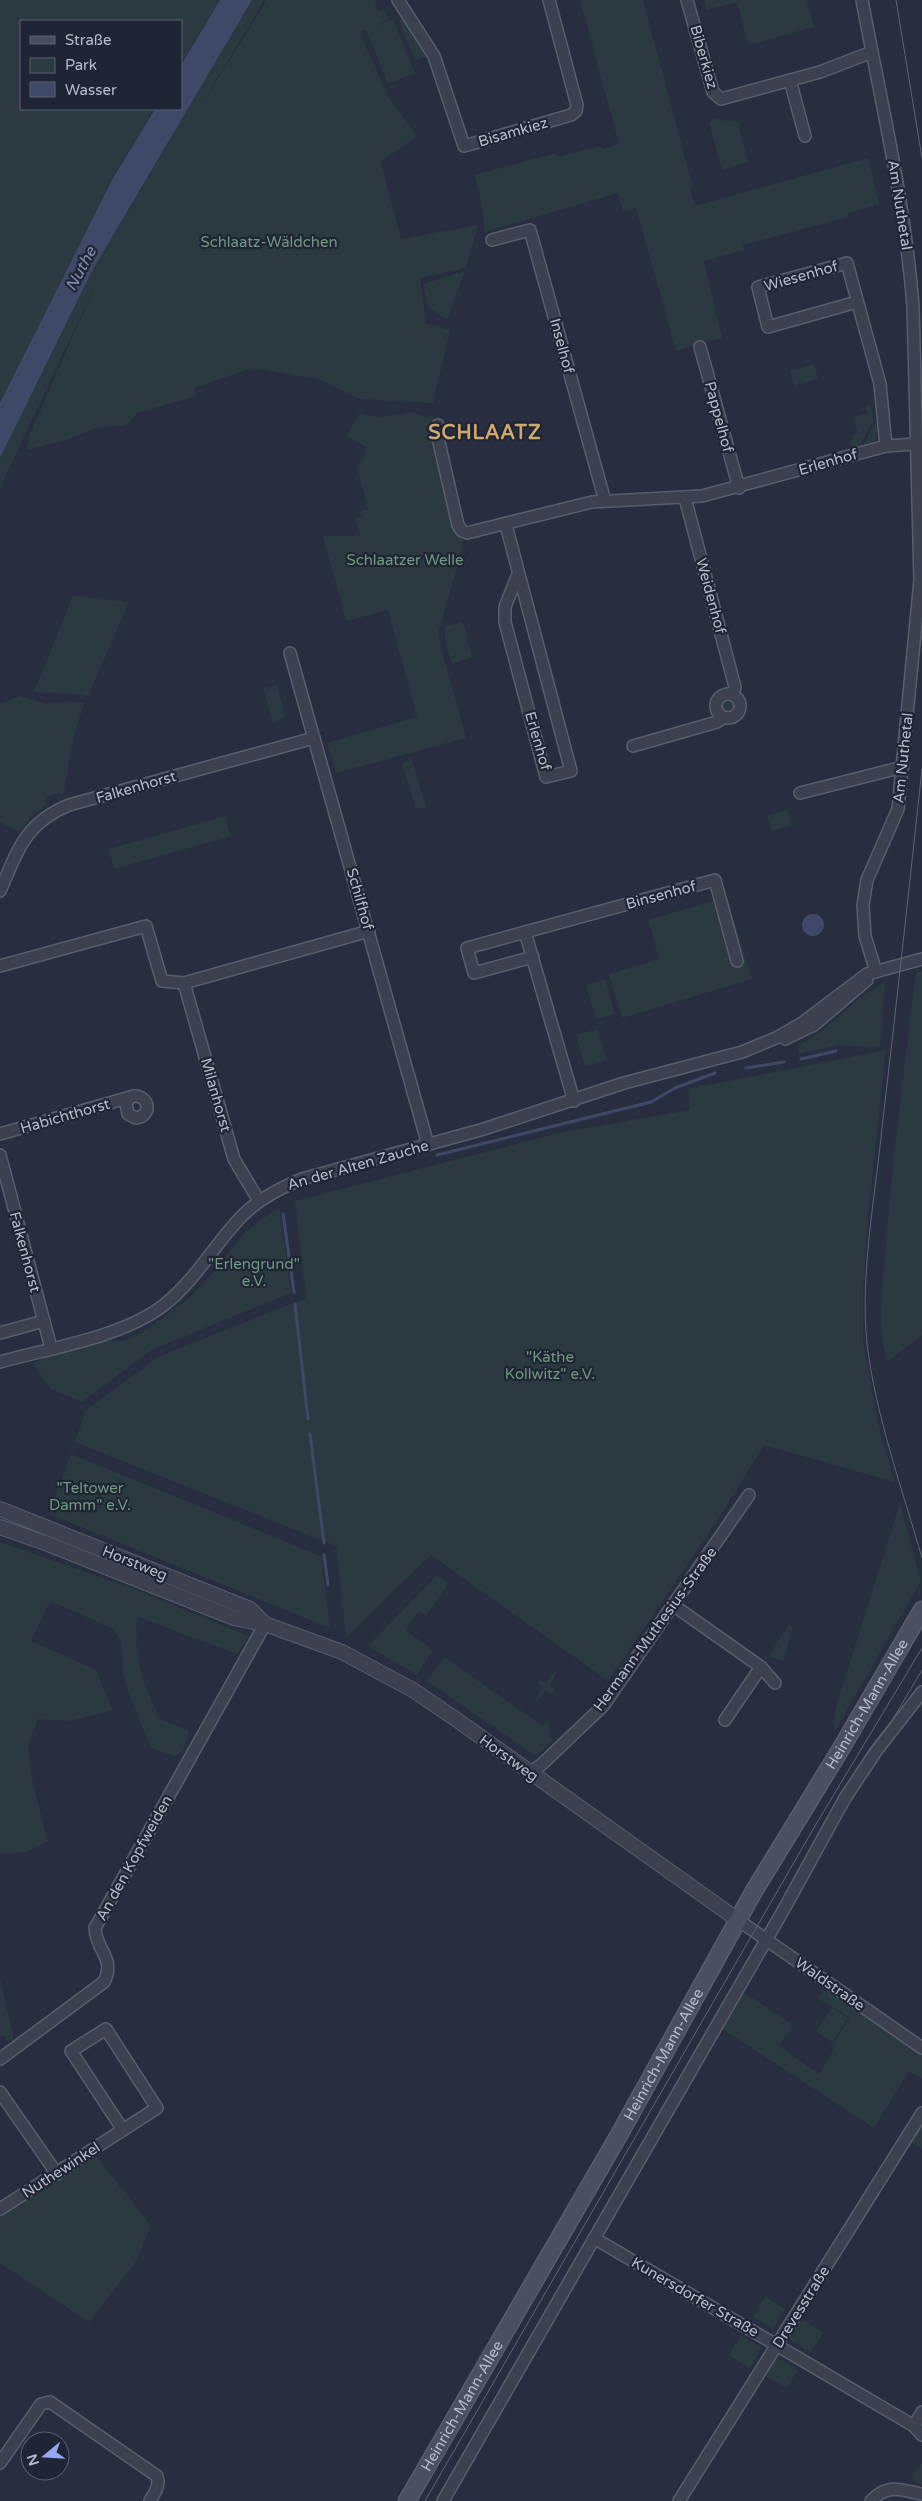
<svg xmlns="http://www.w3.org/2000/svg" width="922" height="2501" font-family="'Varela Round',sans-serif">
<rect width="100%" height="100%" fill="#282e3f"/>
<g fill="#2a3a40">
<polygon points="0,0 220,0 181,64 181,21 21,21 21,109 154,109 112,179 0,412"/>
<polygon points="252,0 264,0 193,119 267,0 377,0 374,2 380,12 384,10 389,19 370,28 393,19 415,73 388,84 366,30 360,33 387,95 417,136 381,162 401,239 478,225 466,268 420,278 426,323 450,330 433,403 359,399 318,379 252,368 194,388 196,396 138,413 124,426 99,427 66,440 27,450 30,434 97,281 0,488 0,457 92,271"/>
<polygon points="580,0 643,0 693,187 690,189 695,206 868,158 879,204 848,213 849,217 743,245 744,250 704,261 722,338 676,351 636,208 623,211 618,193 485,232 479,191 474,175 556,153 557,157 600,146 602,149 619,144"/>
<polygon points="704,0 807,0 814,27 748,45 737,2 707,10"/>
<polygon points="405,16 429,56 415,60 399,21"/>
<polygon points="715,119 738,122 748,162 722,170 709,122"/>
<polygon points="465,271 447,320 428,307 423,284"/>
<polygon points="814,364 818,379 794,386 790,371"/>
<polygon points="871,405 874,420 860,445 851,448 850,441 853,440 852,436 858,434 854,417 867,413 866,406"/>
<path d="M411,412L424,417L433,416L435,439L462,535L463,546L439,630L440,643L466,738L336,773L327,743L417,717L388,610L346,621L323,536H360L355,518L362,516L360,512L368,509L357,469L368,448L346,436L360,413C376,420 394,415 411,412Z"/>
<polygon points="876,422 877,435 875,441 864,444"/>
<path d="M73,596L129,602L88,696C70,692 53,694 34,692Z"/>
<polygon points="460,622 464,625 472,657 452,664 445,640 445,627"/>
<polygon points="277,685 285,716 273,724 263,688"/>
<polygon points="20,696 47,704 70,701 84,703 74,736 63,795 60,793 45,797 46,805 31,817 20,832 0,822 0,704"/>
<circle cx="728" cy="706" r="9"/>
<polygon points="412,760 426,807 416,809 402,763"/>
<polygon points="787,810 792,825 772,831 767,816"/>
<polygon points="225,816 231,836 114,869 109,849"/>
<polygon points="727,897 752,979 622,1018 609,974 659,959 648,920"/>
<path d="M922,971V1335L887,1362C876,1324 883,1280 886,1241C893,1151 905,1062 916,972Z"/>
<polygon points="605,979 615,1014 596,1019 586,985"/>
<polygon points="885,982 880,1048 840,1045 799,1054 799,1045 826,1028 860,998"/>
<polygon points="598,1029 607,1060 585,1066 576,1035"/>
<polygon points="886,1050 867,1227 863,1296 863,1342 879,1427 895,1482 764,1445 719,1518 608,1681 431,1555 346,1638 336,1546 75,1442 86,1410 158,1357 306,1298 295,1201 563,1132 690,1110 688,1089"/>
<polygon points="279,1207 291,1293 153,1349 82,1402 51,1389 33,1364 43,1358 105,1341 125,1341 148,1329 190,1297 218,1267 244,1233"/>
<polygon points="71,1454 321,1556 330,1628 49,1514"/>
<polygon points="900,1503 921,1581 834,1733 835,1710"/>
<polygon points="0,1520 39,1532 222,1604 221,1606 0,1522"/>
<path d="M0,1542L129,1587L249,1636L237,1654L138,1617C132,1652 144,1688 160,1719L187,1730L189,1736L181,1752L175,1756L151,1748L128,1692L123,1671L121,1641L114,1629L50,1601L31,1641L96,1670L113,1710L71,1721L38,1719L28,1746L33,1785L48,1841L26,1852L0,1854Z"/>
<polygon points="437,1575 449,1583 426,1616 419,1611 405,1630 433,1650 417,1675 368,1646"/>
<polygon points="789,1624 793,1627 783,1662 769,1656"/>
<polygon points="444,1657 543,1726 547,1721 552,1740 536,1756 427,1681"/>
<polygon points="554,1671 557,1673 549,1685 555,1689 552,1694 546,1690 538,1701 535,1699 543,1687 537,1683 540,1679 546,1683"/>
<polygon points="0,1978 13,2035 13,2040 6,2041 4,2036 0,2036"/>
<polygon points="827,1986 922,2050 922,2079 909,2071 874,2128 721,2028 742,1991 793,2025 779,2046 819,2074 835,2048 832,2046 850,2018 818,1998"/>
<polygon points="832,2008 848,2018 832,2042 816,2031"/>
<polygon points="922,2118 922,2149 908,2140"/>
<polygon points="93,2152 151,2226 135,2263 89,2322 0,2263 0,2211"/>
<polygon points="765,2297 785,2309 773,2329 753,2317"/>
<polygon points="799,2318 823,2333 811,2352 787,2338"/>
<polygon points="741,2335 762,2348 750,2368 729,2355"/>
<polygon points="775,2356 798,2370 786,2388 764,2375"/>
<polygon points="922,2463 922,2485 913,2481 912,2477"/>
</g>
<g fill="#3f4967">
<polygon points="220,0 252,0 92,271 0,458 0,403 113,178 155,109 181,109 181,65"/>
<circle cx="813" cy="925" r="11"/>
</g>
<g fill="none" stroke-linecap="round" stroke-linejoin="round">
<g stroke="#3f4967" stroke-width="3">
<polyline points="801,1059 836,1051"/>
<polyline points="746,1068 784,1062"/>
<polyline points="437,1155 651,1102 675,1088 715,1073"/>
<polyline points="283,1214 294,1292"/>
<polyline points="295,1304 308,1419"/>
<polyline points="310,1434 324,1543"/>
<polyline points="324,1555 328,1585"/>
</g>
<g stroke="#595e6d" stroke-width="14">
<g id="minor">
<polyline points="398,0 434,56 464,146 571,115 576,111 577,105 549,0"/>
<polyline points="687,0 713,92 721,99 820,72 872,52"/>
<path d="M862,0C881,102 905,202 913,306L920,580L898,809L867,880L863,905L865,936L876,972"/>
<polyline points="790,80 805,136"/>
<polyline points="492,240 530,230 605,501"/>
<polyline points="857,302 768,327 758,287 847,263 880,384 886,446"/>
<polyline points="700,347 739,488"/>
<polyline points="438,425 438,438 458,525 462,531 467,533 592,502 702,496 886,446 916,444"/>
<polyline points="685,498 735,687 733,694"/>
<polyline points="506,525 571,771 546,777 505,622 505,607 518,574"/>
<polyline points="290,653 428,1145"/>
<circle cx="728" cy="706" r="12"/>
<polyline points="633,746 717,722 723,718"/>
<polyline points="800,793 903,767"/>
<path d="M0,891C18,850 25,823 69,805L314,738"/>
<polyline points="525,932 574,1101"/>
<polyline points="533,957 474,973 467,948 715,880 737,961"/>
<polyline points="0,966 146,926 162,981 184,983 369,931"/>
<polyline points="184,983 234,1159 259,1201"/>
<polyline points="785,1039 814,1025 867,980"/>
<path d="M0,1134L134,1096C150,1096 152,1116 136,1118L128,1114L126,1103L130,1098"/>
<polyline points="0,1155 51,1348"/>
<polyline points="0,1333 44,1321"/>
<path d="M0,1362C50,1348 123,1337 164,1305C195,1281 214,1245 241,1217C258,1199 280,1188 302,1179L484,1129L624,1083L742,1052L776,1038L802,1023L867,974L922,959"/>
<polyline points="673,1605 761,1667 775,1683"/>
<polyline points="725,1720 761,1667"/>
<polyline points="528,1773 541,1765 603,1706 749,1495"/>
<polyline points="738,1920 922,2048"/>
<path d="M0,2059L104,1982C116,1958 96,1951 95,1928L265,1624"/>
<polyline points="0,2092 57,2174"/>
<polyline points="0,2209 157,2108 106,2029 71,2051 123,2130"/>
<polyline points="594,2238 914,2426 922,2435"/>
<polyline points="914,2426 922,2412"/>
<path d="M0,2463L41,2404L50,2402L157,2476C160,2486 155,2492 150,2501"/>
<polyline points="443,2501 784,1909 845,1798 877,1750 922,1692"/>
<polyline points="679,2501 922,2113"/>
<path d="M871,2501C889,2482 902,2491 922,2494"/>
</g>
</g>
<g stroke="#595e6d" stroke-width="16">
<g id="tertiary">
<polyline points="0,1509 250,1609 265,1624"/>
<polyline points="0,1527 48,1544 234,1618 265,1624 342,1652 413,1690 457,1720 738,1920"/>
</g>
</g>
<g stroke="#595e6d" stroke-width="19">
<g id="secondary">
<path id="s1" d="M407,2501L619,2135L754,1891L842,1747L922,1610"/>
</g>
</g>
<use href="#minor" stroke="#3c404f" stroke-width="11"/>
<use href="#tertiary" stroke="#3c404f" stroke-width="14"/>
<use href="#secondary" stroke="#4a4f62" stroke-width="16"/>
<g stroke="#5e6476" stroke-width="1">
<polyline points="896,0 922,158"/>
<path d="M922,769C909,889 896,1009 882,1128C875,1199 860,1273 867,1344C876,1417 902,1488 922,1558"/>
<polyline points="866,1755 890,1724 922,1670"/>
<polyline points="425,2501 815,1826 922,1648"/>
</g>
</g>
<g text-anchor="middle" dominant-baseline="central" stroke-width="4.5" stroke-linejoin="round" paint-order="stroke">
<g font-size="15" fill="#b8bcca" stroke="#202535">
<text transform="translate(704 57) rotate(74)">Biberkiez</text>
<text transform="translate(513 132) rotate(-16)">Bisamkiez</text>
<text transform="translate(900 205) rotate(81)">Am Nuthetal</text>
<text transform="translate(801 276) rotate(-16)">Wiesenhof</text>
<text transform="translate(562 346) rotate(75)">Inselhof</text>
<text transform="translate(719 417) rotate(75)">Pappelhof</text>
<text transform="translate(828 462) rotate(-16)">Erlenhof</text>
<text transform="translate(711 596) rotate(75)">Weidenhof</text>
<text transform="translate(538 741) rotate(74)">Erlenhof</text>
<text transform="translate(903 758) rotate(-84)">Am Nuthetal</text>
<text transform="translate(136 787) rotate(-16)">Falkenhorst</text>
<text transform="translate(661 895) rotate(-15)">Binsenhof</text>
<text transform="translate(360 899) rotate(74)">Schilfhof</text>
<text transform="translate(216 1095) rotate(74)">Milanhorst</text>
<text transform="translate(65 1116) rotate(-16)">Habichthorst</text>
<text transform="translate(358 1165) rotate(-16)">An der Alten Zauche</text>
<text transform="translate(25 1252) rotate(75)">Falkenhorst</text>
<text transform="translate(135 1563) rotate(22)">Horstweg</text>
<text transform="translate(655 1629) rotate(-54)">Hermann-Muthesius-Straße</text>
<text stroke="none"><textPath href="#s1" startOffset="920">Heinrich-Mann-Allee</textPath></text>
<text transform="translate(509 1758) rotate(36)">Horstweg</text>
<text transform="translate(134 1858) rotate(-61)">An den Kopfweiden</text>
<text transform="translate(830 1984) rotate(35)">Waldstraße</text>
<text stroke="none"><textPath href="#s1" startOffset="515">Heinrich-Mann-Allee</textPath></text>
<text transform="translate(61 2170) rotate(-33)">Nuthewinkel</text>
<text transform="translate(695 2297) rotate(30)">Kunersdorfer Straße</text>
<text transform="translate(801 2307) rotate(-58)">Drevesstraße</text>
<text stroke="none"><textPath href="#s1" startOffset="110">Heinrich-Mann-Allee</textPath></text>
</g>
<g font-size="15" fill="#719981" stroke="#202535">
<text x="269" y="242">Schlaatz-Wäldchen</text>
<text x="405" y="560">Schlaatzer Welle</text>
<text x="254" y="1264">"Erlengrund"<tspan x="254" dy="17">e.V.</tspan></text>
<text x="550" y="1357">"Käthe<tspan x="550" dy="17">Kollwitz" e.V.</tspan></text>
<text x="90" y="1488">"Teltower<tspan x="90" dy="17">Damm" e.V.</tspan></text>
</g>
<g font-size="16" font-style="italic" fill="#828eaf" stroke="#202535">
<text transform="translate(81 269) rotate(-62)">Nuthe</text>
</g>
<g font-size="20" font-weight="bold" letter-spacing="1" fill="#cfa96e" stroke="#202535">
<text x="485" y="433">SCHLAATZ</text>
</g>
</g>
<rect x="20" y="20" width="162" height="90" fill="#202535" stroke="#5d6171"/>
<rect x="30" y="36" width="25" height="8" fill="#4a4f62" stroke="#5d6171"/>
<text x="65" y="45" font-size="15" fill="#b8bcca">Straße</text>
<rect x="30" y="58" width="25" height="15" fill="#2a3a40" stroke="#5d6171"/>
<text x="65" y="70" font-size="15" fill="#b8bcca">Park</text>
<rect x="30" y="82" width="25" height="15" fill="#3f4967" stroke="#5d6171"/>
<text x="65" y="95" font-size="15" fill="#b8bcca">Wasser</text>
<g transform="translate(45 2456) rotate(252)"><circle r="24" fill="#202535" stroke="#5d6171"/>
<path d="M0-4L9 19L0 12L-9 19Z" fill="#95a9f2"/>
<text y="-8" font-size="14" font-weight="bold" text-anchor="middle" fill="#b8bcca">N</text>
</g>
</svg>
